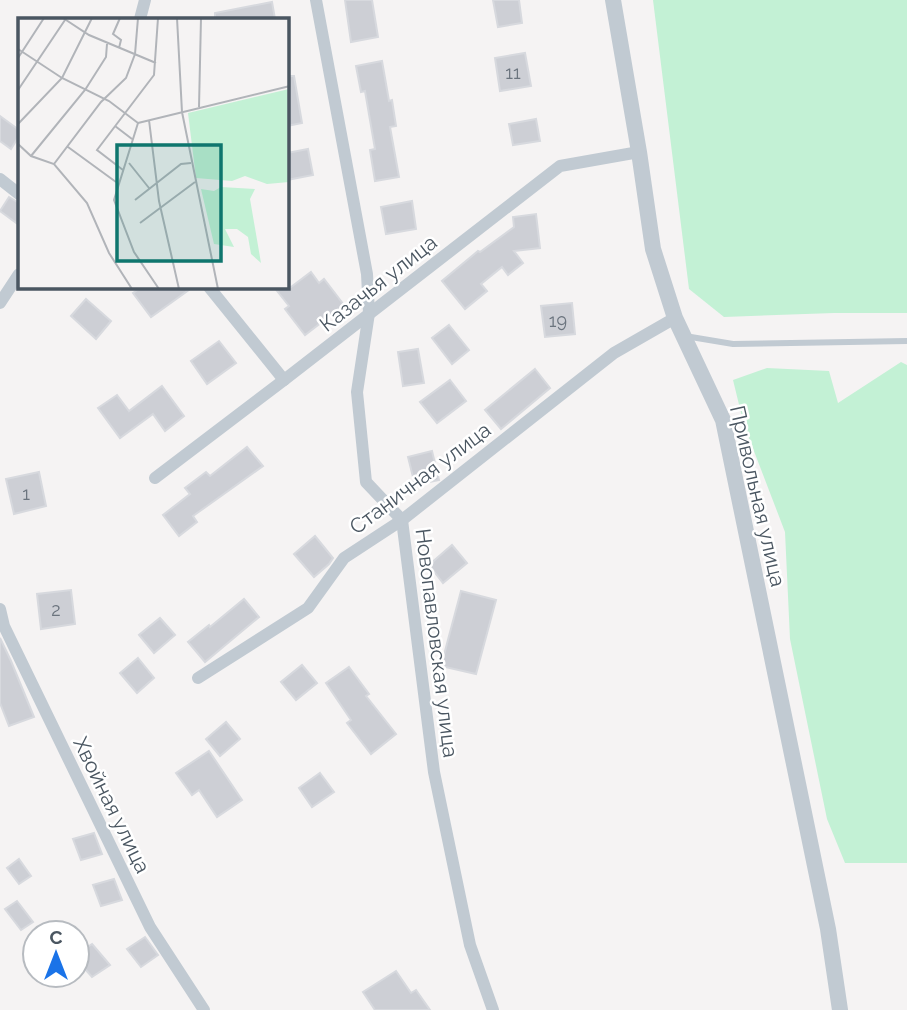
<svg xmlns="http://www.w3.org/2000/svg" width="907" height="1010" font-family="Raleway,sans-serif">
<rect width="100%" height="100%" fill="#f5f3f3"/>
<g fill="#c3f1d5">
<polygon points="653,0 907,0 907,313 834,313 724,317 689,289"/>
<polygon points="901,362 907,365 907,863 845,863 827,819 790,639 785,532 744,425 733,380 767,368 829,371 838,403"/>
</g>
<g fill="#cdcfd5" stroke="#d7d9de" stroke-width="2">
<polygon points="345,0 372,0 378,37 351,42"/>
<polygon points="493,0 519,0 522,23 498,27"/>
<polygon points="272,2 275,19 215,19 215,13"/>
<polygon points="525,53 531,86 500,91 495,58"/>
<polygon points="382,61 389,101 392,100 396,126 390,127 399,177 375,181 370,150 375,149 365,91 361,92 356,66"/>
<polygon points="287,76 294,76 302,123 287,126"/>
<polygon points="0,116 19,130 19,136 11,149 0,141"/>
<polygon points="536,119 540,141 513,145 509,124"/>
<polygon points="308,149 313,175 287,180 287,153"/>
<polygon points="9,197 19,203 19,225 0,211"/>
<polygon points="412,201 416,229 386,234 381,207"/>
<polygon points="536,214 540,248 514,251 523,263 508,275 502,267 481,284 487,291 465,309 442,281 478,251 480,252 514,227 513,217"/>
<polygon points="311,272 319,283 324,279 344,305 305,335 285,309 289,306 274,287 291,287"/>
<polygon points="142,287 193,287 151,317 133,293"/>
<polygon points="86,299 111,321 96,339 71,316"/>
<polygon points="572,303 575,334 545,337 541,306"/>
<polygon points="449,325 469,350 452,364 432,338"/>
<polygon points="219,341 236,363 207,384 191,361"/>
<polygon points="418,349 424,383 403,386 398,352"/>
<polygon points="535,369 550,388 501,429 485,410"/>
<polygon points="450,380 466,401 437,423 420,402"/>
<polygon points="162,386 184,416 165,431 153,414 120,438 98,408 117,395 129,411"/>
<polygon points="247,447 263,466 193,516 197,522 179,536 163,515 190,494 185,488 206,472 210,476"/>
<polygon points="432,451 439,480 415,485 408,457"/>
<polygon points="39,472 46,506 14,514 6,479"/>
<polygon points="315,536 333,558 329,564 314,577 294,554"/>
<polygon points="452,545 467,563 443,583 429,565"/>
<polygon points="71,590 75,624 41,629 37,594"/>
<polygon points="461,591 496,600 476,674 441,666"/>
<polygon points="244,599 259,617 205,662 188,642 209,625 210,627"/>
<polygon points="160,618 175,635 154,653 139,635"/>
<polygon points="0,638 11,661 34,717 9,726 0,703"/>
<polygon points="138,658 154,678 137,693 120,673"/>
<polygon points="302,665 317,683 296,700 281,682"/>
<polygon points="349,667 369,694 366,696 396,734 371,754 347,723 351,720 326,683"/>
<polygon points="226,722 240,739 220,756 206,739"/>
<polygon points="209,751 242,800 217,817 199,790 192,795 176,773"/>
<polygon points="320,773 334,792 312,807 299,788"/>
<polygon points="94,833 102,854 81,860 73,839"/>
<polygon points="19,859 31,876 19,884 7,868"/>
<polygon points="114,879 122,900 101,906 93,885"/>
<polygon points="17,901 33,922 21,930 5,909"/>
<polygon points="145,937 158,955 141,967 127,949"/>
<polygon points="92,944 110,965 92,977 77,960 77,954"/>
<polygon points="396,971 411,993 416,990 430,1010 375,1010 363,992"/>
</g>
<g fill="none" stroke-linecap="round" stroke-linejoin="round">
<polyline stroke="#c1cad2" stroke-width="6" points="685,336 733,344 907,341"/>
<g stroke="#c1cad2" stroke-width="12">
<polyline points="316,0 367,274 369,313 357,392 366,482 402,520 434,772 470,945 493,1010"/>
<polyline points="140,19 145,0"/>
<polyline points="0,179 19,194"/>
<polyline points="209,287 284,380"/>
<polyline points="0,303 19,274"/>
<polyline points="155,478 284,380 560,166 639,152"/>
<polyline points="0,609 4,626 150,927 204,1010"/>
<polyline points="198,678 308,608 344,558 402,520 614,353 675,318"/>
</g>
<polyline stroke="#c1cad2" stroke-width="16" points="613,0 639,152 653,249 675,318 723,420 828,929 840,1010"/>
</g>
<g text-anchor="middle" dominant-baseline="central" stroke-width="5" stroke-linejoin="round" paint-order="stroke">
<g font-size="18" fill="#6b747e">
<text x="513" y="72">11</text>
<text x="558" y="320">19</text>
<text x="26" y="493">1</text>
<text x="56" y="609">2</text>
</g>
<g font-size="21" fill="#4a5661" stroke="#fff">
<text transform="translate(378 283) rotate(-38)">Казачья улица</text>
<text transform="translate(420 478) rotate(-37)">Станичная улица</text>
<text transform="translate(758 496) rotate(77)">Привольная улица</text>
<text transform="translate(437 643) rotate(83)">Новопавловская улица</text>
<text transform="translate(112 805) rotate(64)">Хвойная улица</text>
</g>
</g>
<g transform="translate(18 18)">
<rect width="271" height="271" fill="#f5f3f3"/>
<path d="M271,71V164L249,166L227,158L214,163L178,160L170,95ZM203,169L237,171L232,181L243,245L233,236L230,219L219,211H207L216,229L196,226L183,171L196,173Z" fill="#c3f1d5"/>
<path fill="none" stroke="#b1b4b9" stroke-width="2" d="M45,0L71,17L138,45M159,0L164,94L200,271M101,30L103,22L95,16L102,0M0,31L44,60L91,83L120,105M0,40L26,0M0,72L47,2M181,89L183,0M131,102L141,183L161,271M120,105L96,182L116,234L141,271M120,105L272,68M0,106L44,60L74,0M97,108L114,121M0,126L13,138L36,146L69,185L91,235L114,271M50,129L98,164M13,138L67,72L88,39L89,26M111,145L131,170M36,146L83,84L108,60L117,36L120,0M105,152L79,132L136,57L140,0M117,182L163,146L173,145M122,205L177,164"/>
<path fill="#0f766e" fill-opacity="0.15" stroke="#0f766e" stroke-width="3.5" d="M99,127H203V243H99Z"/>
<rect width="271" height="271" fill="none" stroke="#4a5661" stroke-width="3.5"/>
</g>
<g transform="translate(56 954)"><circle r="33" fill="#ffffff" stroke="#b7bbc0" stroke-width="2"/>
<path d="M0-5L12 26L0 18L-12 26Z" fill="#1a73e8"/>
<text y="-10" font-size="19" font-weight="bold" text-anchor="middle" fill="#4a5661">С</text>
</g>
</svg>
